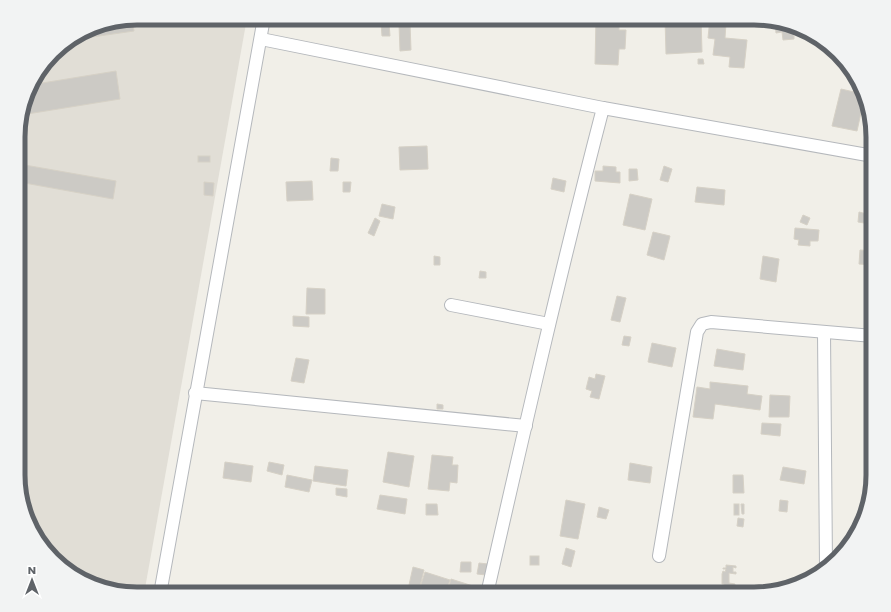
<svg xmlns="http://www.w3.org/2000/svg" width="891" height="612" font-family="Poppins,sans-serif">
<rect width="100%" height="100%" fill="#f1efe8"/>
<polygon fill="#e1ded6" points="137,18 247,18 144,594 130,594 99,588 65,569 34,534 19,490 19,122 30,84 59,48 92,27"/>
<g fill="#cccac5" stroke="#d6d1c6">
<polygon points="596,18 612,18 612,21 619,21 619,30 626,30 625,49 619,49 618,65 595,64"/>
<polygon points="665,18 701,18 702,52 666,54"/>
<polygon points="710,18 739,18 739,24 726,23 725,38 747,40 744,68 729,67 730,57 713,55 715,39 708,38"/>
<polygon points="132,19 134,31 71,40 92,27"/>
<polygon points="775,21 792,24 807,33 794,33 794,39 783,40 782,32 776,33"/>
<polygon points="381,23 389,23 390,36 382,36"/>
<polygon points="410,23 411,50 400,51 399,24"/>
<polygon points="813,35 821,40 813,40"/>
<polygon points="698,59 703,59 704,64 698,64"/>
<polygon points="116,71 120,99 21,115 30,85"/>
<polygon points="841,89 863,94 864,99 857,131 832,126"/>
<polygon points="427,146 428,169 400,170 399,147"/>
<rect x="198" y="156" width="12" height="6"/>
<polygon points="331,158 339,159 338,171 330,171"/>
<polygon points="19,164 116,181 113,199 19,182"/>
<polygon points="603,166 616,167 616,172 620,172 620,183 595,181 595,171 603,171"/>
<polygon points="664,166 672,169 668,182 660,180"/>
<polygon points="629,169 637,169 638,180 629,181"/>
<polygon points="553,178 566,181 564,192 551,189"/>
<polygon points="312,181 313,200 287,201 286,182"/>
<polygon points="204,182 214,183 213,196 204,195"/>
<polygon points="343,182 351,182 350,192 343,192"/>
<polygon points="697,187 725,190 724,205 695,202"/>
<polygon points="630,194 652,199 645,230 623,225"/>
<polygon points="382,204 395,207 393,219 379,216"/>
<polygon points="859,212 871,215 870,224 858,222"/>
<polygon points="803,215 810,218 807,225 800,222"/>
<polygon points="375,218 380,221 374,236 368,233"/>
<polygon points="795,228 819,230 818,241 810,241 810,246 798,245 799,240 794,239"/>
<polygon points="653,232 670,236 664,260 647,255"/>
<polygon points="860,250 873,251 873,265 859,264"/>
<polygon points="434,256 440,257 440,265 434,265"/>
<polygon points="763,256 779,259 776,282 760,279"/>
<polygon points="480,271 486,272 486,278 479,278"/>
<polygon points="307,288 325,289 325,314 306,314"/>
<polygon points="617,296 626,298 620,322 611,320"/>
<polygon points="293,316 309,317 309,327 293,326"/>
<polygon points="624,336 631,337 629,346 622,345"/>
<polygon points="652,343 676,348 672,367 648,362"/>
<polygon points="717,349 745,354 743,370 714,366"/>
<polygon points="296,358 309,360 304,383 291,381"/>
<polygon points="596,374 605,376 599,399 590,397 592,391 586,389 589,377 595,379"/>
<polygon points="710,382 748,386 747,394 762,396 760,410 715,404 713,419 693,417 697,387 710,389"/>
<polygon points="770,395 790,396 789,417 769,417"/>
<polygon points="437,404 443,405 443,409 437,409"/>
<polygon points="762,423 781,424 780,436 761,434"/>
<polygon points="388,452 414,456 409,487 383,482"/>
<polygon points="432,455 453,457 452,465 458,465 457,483 450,482 449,491 428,489"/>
<polygon points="225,462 253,466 251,482 223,478"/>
<polygon points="269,462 284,465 282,475 267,471"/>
<polygon points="630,463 652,467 650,483 628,480"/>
<polygon points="315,466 348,470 346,486 313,481"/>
<polygon points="783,467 806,471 804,484 780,480"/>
<polygon points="287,475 312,480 309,492 285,487"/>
<polygon points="733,475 743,475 744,493 733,493"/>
<polygon points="336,488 347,489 347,497 336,495"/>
<polygon points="380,495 407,499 405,514 377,509"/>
<polygon points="566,500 585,504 578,539 560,536"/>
<polygon points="780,500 788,501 787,512 779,511"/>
<polygon points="426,504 437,504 438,515 426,515"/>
<rect x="734" y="504" width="5" height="11"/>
<polygon points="741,504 744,504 744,514 742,514"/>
<polygon points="599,507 609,510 606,519 597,517"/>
<polygon points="738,518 744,519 743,527 737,526"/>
<polygon points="566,548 575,551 571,567 562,564"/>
<rect x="530" y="556" width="9" height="9"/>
<polygon points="461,562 471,562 471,572 460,572"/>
<polygon points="479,563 488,564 486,575 477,574"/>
<polygon points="726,565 736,566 736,568 733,567 733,572 736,572 736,574 729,573 729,583 735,584 735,586 732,585 732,590 735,590 734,592 724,591 724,584 722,584 722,574 723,571 725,572 726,569 723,569 723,568 726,568"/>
<polygon points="413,567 424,570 418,594 407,594"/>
<polygon points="425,572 450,580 445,594 418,594"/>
<polygon points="451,579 476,587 474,594 447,594"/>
</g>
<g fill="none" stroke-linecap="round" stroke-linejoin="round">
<g stroke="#b5b8bc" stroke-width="14">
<g id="minor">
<polyline points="261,39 603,108"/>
<polyline points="451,305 549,324"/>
<polyline points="824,332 826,566"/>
<polyline points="195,393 526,426"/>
<polyline points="659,556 697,332 702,324 711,322 873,336"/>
<polyline points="160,594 264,18"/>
<path d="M487,594C524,431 561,269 603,108L873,156"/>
</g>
</g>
<use href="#minor" stroke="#fff" stroke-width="12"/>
</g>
<path d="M0 0H891V612H0ZM137 25H754A112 112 0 0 1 866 137V475A112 112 0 0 1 754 587H137A112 112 0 0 1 25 475V137A112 112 0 0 1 137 25Z" fill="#f2f3f3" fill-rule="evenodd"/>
<path fill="none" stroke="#5f6368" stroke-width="5" d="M137 25H754A112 112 0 0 1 866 137V475A112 112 0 0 1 754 587H137A112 112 0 0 1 25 475V137A112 112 0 0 1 137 25Z"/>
<g transform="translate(32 580)" stroke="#ffffff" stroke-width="3" paint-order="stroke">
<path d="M0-3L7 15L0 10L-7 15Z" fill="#5f6368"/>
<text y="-6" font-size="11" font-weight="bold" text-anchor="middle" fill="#5f6368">N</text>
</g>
</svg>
